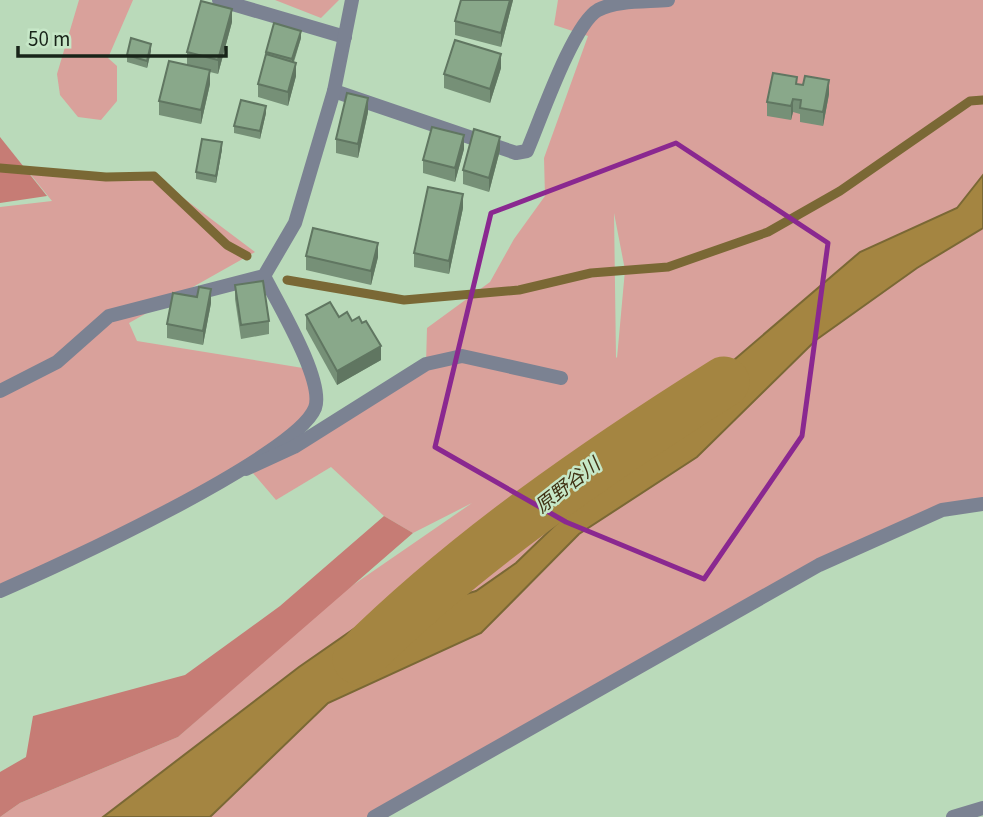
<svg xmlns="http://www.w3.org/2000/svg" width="983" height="817" font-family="'Source Sans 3','Noto Sans JP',sans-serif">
<rect width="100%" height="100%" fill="#badaba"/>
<g fill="#d9a19b" fill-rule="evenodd">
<polygon points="79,0 133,0 108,58 117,66 117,101 101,120 78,117 60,95 57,74"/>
<polygon points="275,0 339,0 321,18"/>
<path d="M558,0H983V508L942,510L777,589L374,817H0L20,803L178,737L337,596L472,503L413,533L384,516L331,467L276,500L252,472L426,364L427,328L490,282L514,239L545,196L544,158L588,36L554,25ZM614,213L625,270L617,358L616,357Z"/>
<polygon points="31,175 154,176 255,252 129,323 137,341 309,369 316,407 246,469 0,593 0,207 52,201"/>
</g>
<g fill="#c67c75">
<polygon points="0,137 47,196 0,203"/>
<polygon points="384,516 413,533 178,737 20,803 0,817 0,772 26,757 33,716 185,675 280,606"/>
</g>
<polygon fill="#a48541" stroke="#7a6835" stroke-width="2" points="983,175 983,228 917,268 816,340 697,457 579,534 481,633 328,703 210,817 103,817 299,667 361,624 476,591 516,563 665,419 860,252 957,208"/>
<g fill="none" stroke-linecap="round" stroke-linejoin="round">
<g stroke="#7a6835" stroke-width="9">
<polyline points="0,168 106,177 154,176 227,245 247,256"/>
<polyline points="287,280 404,300 519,290 591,273 668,267 768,232 840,191 970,101 983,100"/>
</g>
<path stroke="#a48541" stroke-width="51" d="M358,659C466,552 595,463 724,382"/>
<path stroke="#7b8292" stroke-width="14" d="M0,591C56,567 296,457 315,408C325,381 277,302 264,276"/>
<g stroke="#7b8292" stroke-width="14">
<polyline points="219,0 345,37"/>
<path d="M334,91L516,153L527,151C540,121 573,24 598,10C617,0 647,2 668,0"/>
<polyline points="0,391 57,362 109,316 264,276 295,223 334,91 352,0"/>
<polyline points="246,469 294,447 426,364 462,356 561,378"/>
<polyline points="374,817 819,565 942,510 983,504"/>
<polyline points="953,817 983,808"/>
</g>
</g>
<g fill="#769077">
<polygon points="461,0 513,0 501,47 455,35 455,21"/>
<polygon points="232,22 218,74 210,72 210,84 201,124 159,115 159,101 187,65 187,52"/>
<polygon points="301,38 294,62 296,76 288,106 258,97 258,84 266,57 266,52"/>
<polygon points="151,51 147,68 127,62 127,55"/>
<polygon points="501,68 490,103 444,88 444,74"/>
<polygon points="797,84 829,94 823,126 800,122 800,114 793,112 791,120 767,116 767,102"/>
<polygon points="368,112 358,158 336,153 336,139"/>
<polygon points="266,113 260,139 234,133 234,126"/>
<polygon points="222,149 216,183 196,179 196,172"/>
<polygon points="464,149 455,182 423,173 423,160"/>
<polygon points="500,150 489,192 463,184 463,170"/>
<polygon points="463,208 449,274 414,267 414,253"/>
<polygon points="306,256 378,257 371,285 306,270"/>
<polygon points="235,285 269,321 269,334 241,339 235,299"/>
<polygon points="211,303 203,345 167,338 167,324"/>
<polygon points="306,315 339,317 381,360 337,385 306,329"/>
</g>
<g fill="#607661">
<polygon points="510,0 513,0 501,47 501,33"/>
<polygon points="232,9 232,22 218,74 218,60"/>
<polygon points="301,31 301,38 292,66 292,59"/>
<polygon points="151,44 151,51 147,68 147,61"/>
<polygon points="501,54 501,68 490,103 490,89"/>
<polygon points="296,63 296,76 288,106 288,92"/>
<polygon points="210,70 210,84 201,124 201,110"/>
<polygon points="829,80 829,94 823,126 823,112"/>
<polygon points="368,98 368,112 358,158 358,144"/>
<polygon points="793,99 793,112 791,120 791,106"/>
<polygon points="266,106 266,113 260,139 260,131"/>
<polygon points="464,135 464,149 455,182 455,168"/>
<polygon points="500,137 500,150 489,192 489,178"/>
<polygon points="222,142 222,149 216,183 216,176"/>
<polygon points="463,194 463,208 449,274 449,261"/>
<polygon points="378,243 378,257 371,285 371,271"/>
<polygon points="211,289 211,303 203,345 203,331"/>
<polygon points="381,346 381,360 337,385 337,371"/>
</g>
<g fill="#89a88a" stroke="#607661" stroke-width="2">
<polygon points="461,0 510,0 501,33 455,21"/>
<polygon points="201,1 232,9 218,60 187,52"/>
<polygon points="274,23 301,31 292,59 266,52"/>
<polygon points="131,38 151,44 147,61 127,55"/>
<polygon points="455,40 501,54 490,89 444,74"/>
<polygon points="266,54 296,63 288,92 258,84"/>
<polygon points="169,61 210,70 201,110 159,101"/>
<polygon points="773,73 797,77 796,84 803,85 805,76 829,80 823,112 800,108 801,100 793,99 791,106 767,102"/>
<polygon points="347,93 368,98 358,144 336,139"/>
<polygon points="241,100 266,106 260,131 234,126"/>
<polygon points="432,127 464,135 455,168 423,160"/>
<polygon points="474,129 500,137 489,178 463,170"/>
<polygon points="202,139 222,142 216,176 196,172"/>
<polygon points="428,187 463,194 449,261 414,253"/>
<polygon points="313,228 378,243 371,271 306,256"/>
<polygon points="263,281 269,321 241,325 235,285"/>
<polygon points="199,287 211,289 203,331 167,324 173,293 197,297"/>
<polygon points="330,302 339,317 347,312 352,321 359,317 362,323 366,321 381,346 337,371 306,315"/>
</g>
<path fill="none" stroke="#8a2890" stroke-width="5" stroke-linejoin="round" d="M676,143L828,243L802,436L704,579L566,522L435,447L491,213Z"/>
<g text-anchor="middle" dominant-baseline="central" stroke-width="5" stroke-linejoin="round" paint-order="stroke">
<g font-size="19" font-style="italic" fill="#403214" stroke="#c6e7c7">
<text transform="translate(568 486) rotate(-38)">原野谷川</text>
</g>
</g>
<path d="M18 46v10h208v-10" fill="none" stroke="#182419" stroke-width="3.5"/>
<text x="28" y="46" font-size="21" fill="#182419" stroke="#c6e7c7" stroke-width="5" paint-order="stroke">50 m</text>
</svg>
